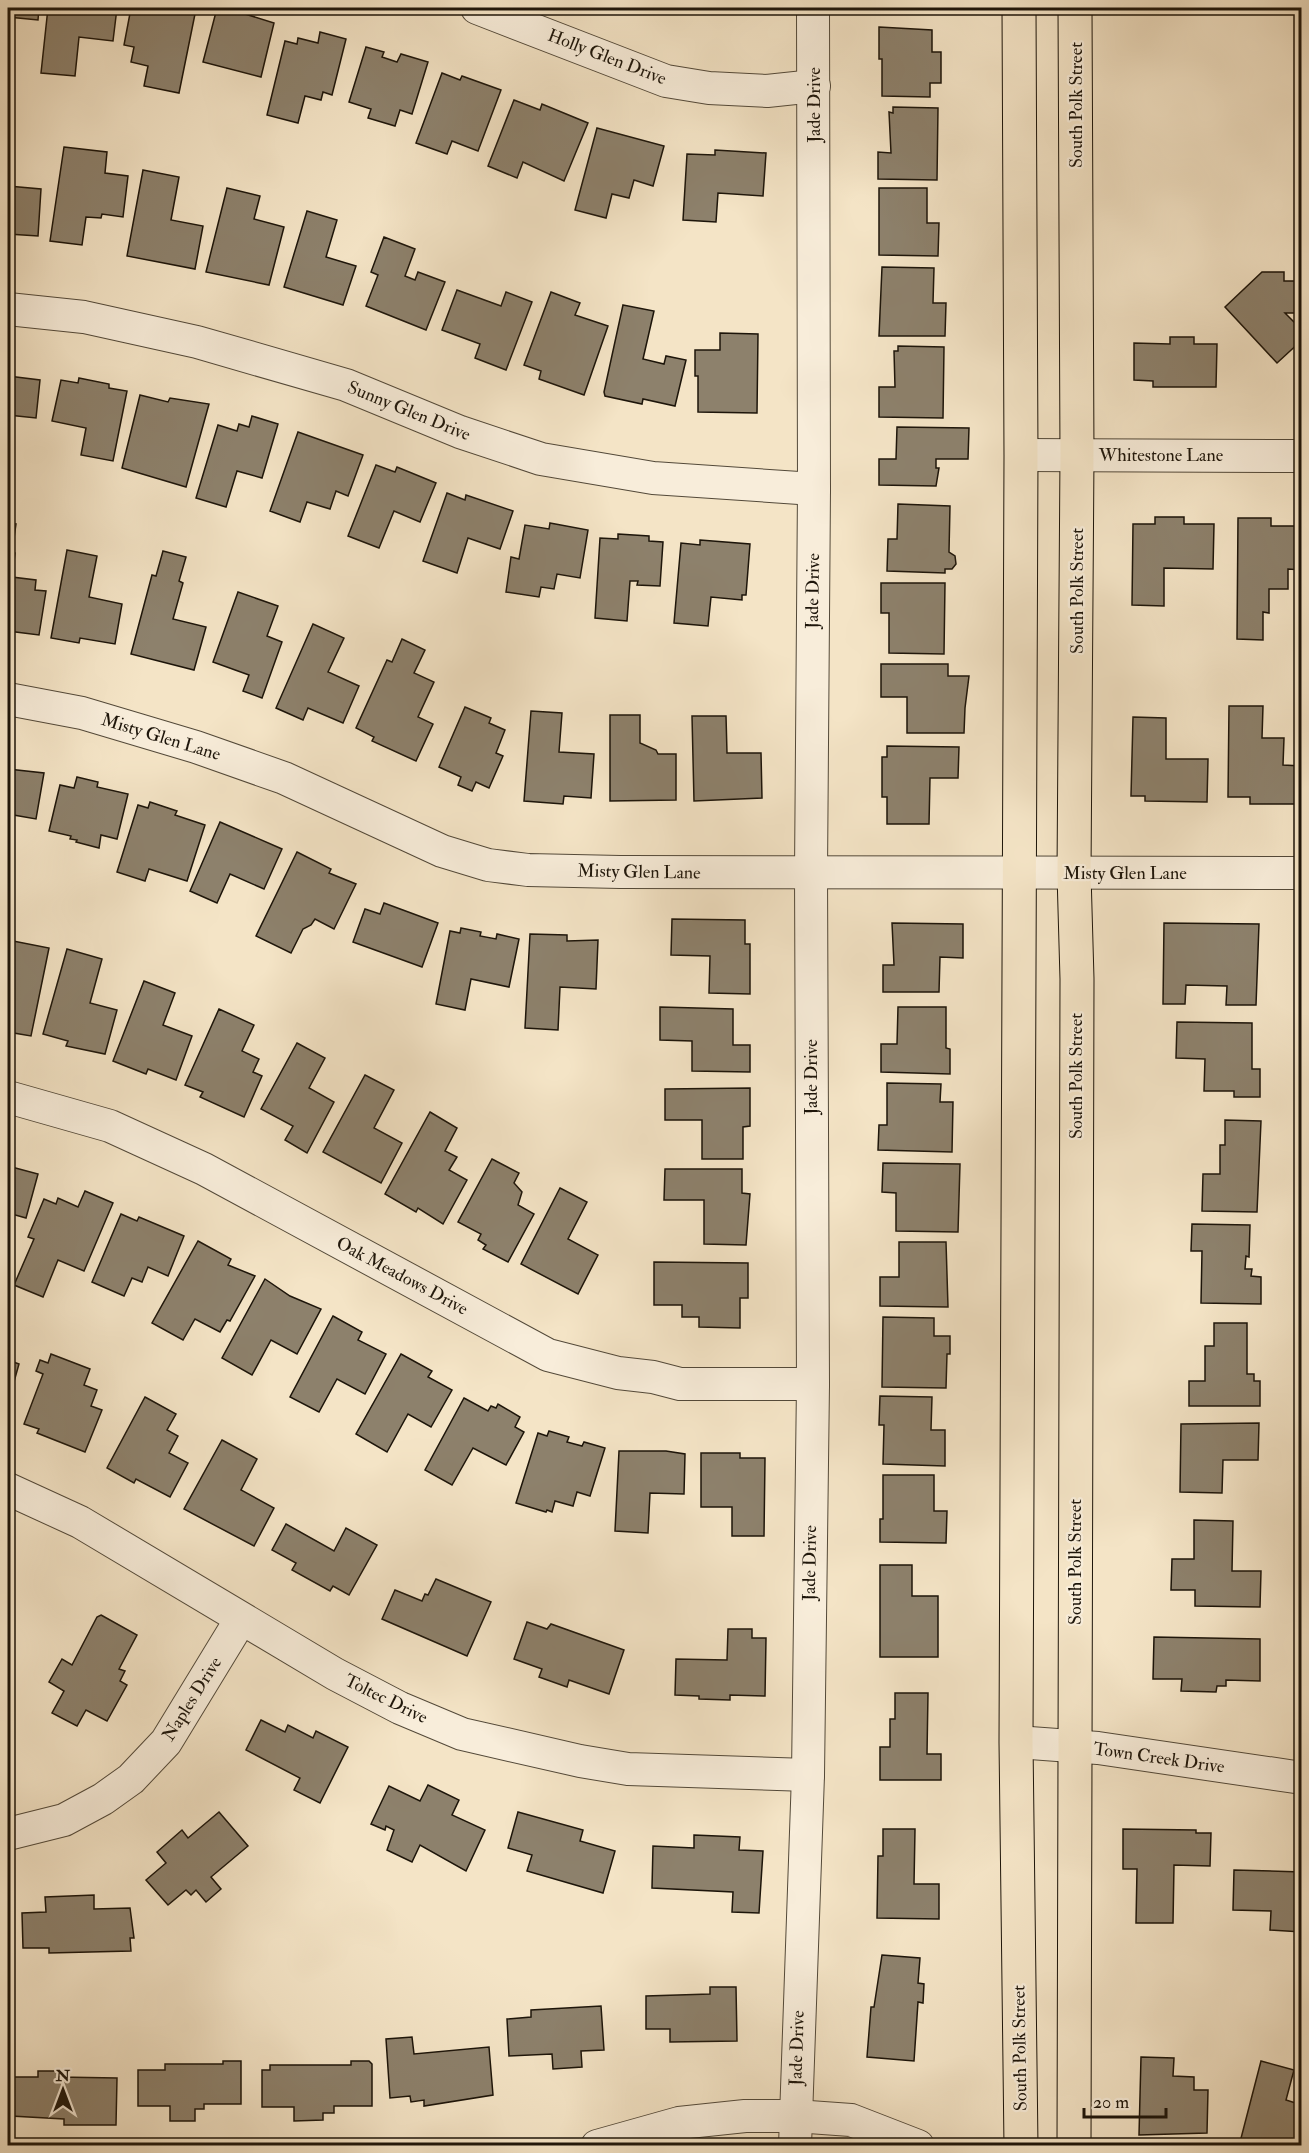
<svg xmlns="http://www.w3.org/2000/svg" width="1309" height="2153" font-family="'IM FELL Double Pica',serif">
<rect width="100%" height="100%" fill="#f4e4c6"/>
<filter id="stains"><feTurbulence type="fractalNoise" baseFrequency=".00333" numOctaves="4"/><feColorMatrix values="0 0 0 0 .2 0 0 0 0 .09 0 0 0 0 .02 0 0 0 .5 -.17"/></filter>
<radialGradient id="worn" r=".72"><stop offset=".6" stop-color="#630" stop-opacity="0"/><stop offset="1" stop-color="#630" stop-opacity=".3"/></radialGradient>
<g fill="#8d816c" stroke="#1d150a" stroke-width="1.5">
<polygon points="8,8 39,8 38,20 8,17"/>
<polygon points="48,8 117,8 113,41 79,37 75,76 41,73"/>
<polygon points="131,8 161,8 195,14 179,93 144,86 148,66 131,62 134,47 124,45"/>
<polygon points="217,8 226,8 274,23 261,77 203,62"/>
<rect x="688" y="8" width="56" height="2"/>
<rect x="900" y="8" width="60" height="6"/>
<polygon points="879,27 932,30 932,52 941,52 941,83 930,83 930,97 882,96 882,59 879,59"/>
<polygon points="320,32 346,39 332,95 323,92 321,100 305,96 298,123 267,115 285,41 297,44 298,38 318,43"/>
<polygon points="366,47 384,52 382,57 397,62 401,54 428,62 412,114 400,110 395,126 368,118 371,109 349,102"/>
<polygon points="442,73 460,80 462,76 501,90 478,151 452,141 447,154 416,143"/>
<polygon points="514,100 540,110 542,104 588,123 564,181 523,162 517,178 488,166"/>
<polygon points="893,107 938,108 937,180 878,179 878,152 891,153 889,112 893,113"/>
<polygon points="597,128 664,146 653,186 634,180 629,198 612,194 606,218 575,210"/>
<polygon points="64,147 107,152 105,173 128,176 123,217 102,214 101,218 86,217 82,245 50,241"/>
<polygon points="8,150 10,150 8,183"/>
<polygon points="715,150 766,153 763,196 718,193 716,222 683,220 687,154 715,155"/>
<polygon points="143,170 179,177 171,220 203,226 195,269 127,256"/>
<polygon points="8,186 41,189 38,236 8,234"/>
<polygon points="227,188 260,196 254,219 284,227 269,285 206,272"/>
<polygon points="879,188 927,188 927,223 939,223 938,256 879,255"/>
<polygon points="307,211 337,220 326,257 356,266 343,305 284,287"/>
<polygon points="384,237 415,249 405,276 415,280 418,272 445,282 426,330 366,306 378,275 371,272"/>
<polygon points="882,267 934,268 933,303 946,303 945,336 879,336"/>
<polygon points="1298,270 1302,270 1302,317 1297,316 1297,313 1285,313 1302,330 1302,340 1277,363 1225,307 1262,272 1284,272 1284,281 1298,281"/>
<polygon points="457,290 501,306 506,292 532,302 506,370 475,358 480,344 442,330"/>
<polygon points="551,292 580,303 575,315 608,326 584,395 539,379 541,371 524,365"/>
<polygon points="623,305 654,311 643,359 664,364 666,356 686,360 675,406 643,399 642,404 605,396 604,392"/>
<polygon points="720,333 758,334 757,413 698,412 698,376 695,376 695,350 720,350"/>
<polygon points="1170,337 1194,337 1194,344 1217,344 1216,387 1153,387 1153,381 1134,380 1134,343 1170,344"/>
<polygon points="898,346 944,347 943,418 879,417 879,387 895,387 894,351 898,351"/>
<polygon points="8,376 40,380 36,418 8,415"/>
<polygon points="79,378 109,384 109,388 127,391 113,461 81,455 86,428 52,421 61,380 78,383"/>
<polygon points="140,395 168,402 170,398 209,404 186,487 122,468"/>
<polygon points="252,416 278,424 262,478 237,471 226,507 196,498 218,425 237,431 239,424 249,427"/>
<polygon points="897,427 969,428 968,459 936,459 936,468 939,468 936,486 879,485 879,459 896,459"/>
<polygon points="298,432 363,455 348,496 336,491 330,509 307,502 300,522 270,511"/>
<polygon points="376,465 395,472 397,467 436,483 420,522 394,511 379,548 348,536"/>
<polygon points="447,493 465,500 466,495 513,511 500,549 468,538 457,573 423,561"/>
<polygon points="898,504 950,506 949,552 955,556 956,564 952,569 945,569 945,573 887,571 888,539 897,539"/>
<polygon points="1155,517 1184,517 1184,524 1214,524 1213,569 1164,568 1164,606 1132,605 1133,524 1155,524"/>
<polygon points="1238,518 1271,518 1271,526 1302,526 1302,570 1288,569 1288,589 1269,589 1269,613 1263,612 1263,640 1237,639"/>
<polygon points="8,523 16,524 12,552 15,553 12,577 36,580 35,590 46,591 39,635 8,631"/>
<polygon points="550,523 588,530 580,578 557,574 554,589 541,587 539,597 506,592 511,557 519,559 525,525 549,529"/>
<polygon points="618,534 649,536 649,541 663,542 660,586 637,585 638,581 630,581 627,621 595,618 600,538 618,539"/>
<polygon points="700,540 750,544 746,595 742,595 742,600 711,597 708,626 674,623 681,543 700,545"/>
<polygon points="67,550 97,556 89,597 122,604 115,644 80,638 79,643 51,638"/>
<polygon points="163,551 186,557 179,581 183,583 173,619 206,627 194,670 131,654 152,575 156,576"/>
<polygon points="881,583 945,583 944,654 889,653 889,613 881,613"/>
<polygon points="238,592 278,606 267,636 282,642 262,698 243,691 249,675 213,662"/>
<polygon points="313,624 344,638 328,672 359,686 343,723 308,708 303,720 276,708"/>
<polygon points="402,639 425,650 414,673 434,682 418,717 433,724 416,761 372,741 374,737 356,728 387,660 392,662"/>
<polygon points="881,664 948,664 948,676 969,676 965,708 964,733 907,733 907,697 881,697"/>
<polygon points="1229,706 1263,706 1262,738 1284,738 1283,765 1302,766 1302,804 1250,804 1250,797 1228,797"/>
<polygon points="465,707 491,718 489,723 505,730 496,753 503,756 489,788 476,782 472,791 458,785 461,777 439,767"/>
<polygon points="531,711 562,713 559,752 594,754 591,798 564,796 563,804 524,801"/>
<polygon points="610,715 640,715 640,743 656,750 658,754 676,754 676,800 610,801"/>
<polygon points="692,716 726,716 727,753 761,753 762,798 694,801"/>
<polygon points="1133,717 1166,718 1166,759 1208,759 1207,802 1145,801 1145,796 1131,796"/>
<polygon points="887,746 959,747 958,778 930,778 929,824 887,824 887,797 882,797 882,757 887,757"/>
<polygon points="8,769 44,773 36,819 8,814"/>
<polygon points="77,777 98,782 97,787 128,794 117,839 101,835 99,848 76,842 77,840 70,839 71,836 49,831 60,785 74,788"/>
<polygon points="150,802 177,811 175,815 205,825 187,881 149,869 145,881 117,872 138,805 148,808"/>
<polygon points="220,822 282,849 264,889 230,874 217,903 190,891"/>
<polygon points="297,852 331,869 329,873 356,884 334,929 315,919 311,925 303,929 291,953 256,936"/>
<polygon points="384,903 438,923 422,967 353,942 365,909 380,914"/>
<polygon points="672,919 745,920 745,944 750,944 750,994 709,993 710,956 671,955"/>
<polygon points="892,923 963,924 963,958 940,957 939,992 883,992 883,965 894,965"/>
<polygon points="1164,923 1259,924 1256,1005 1226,1005 1227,986 1186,985 1185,1004 1163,1004"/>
<polygon points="461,928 481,932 480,936 496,939 497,934 519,939 509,987 471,979 465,1010 436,1004 450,931 460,933"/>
<polygon points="530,934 567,935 567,941 598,940 596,989 560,987 558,1030 525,1028"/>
<polygon points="8,940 49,948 31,1036 8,1032"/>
<polygon points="67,949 102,959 90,1003 117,1010 105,1054 66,1046 68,1041 43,1034"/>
<polygon points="144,981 175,993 163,1025 192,1036 176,1080 148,1069 146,1074 113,1061"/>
<polygon points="660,1007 733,1009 733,1045 750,1045 750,1072 692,1071 692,1041 660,1040"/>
<polygon points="898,1007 946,1007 946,1048 950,1049 950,1074 881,1072 881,1044 897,1044"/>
<polygon points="219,1009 254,1025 242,1051 259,1059 253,1072 262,1076 244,1117 200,1097 203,1092 185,1085"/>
<polygon points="1177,1022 1252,1023 1252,1069 1260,1069 1260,1097 1234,1097 1234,1091 1204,1091 1205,1059 1176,1058"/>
<polygon points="297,1043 325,1058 309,1088 334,1102 307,1153 285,1140 293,1126 261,1109"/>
<polygon points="365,1075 394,1090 374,1128 402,1143 381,1183 323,1152"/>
<polygon points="887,1083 941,1084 940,1102 953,1102 952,1152 878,1150 879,1125 887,1125"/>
<polygon points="750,1088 750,1126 743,1127 743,1159 702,1159 702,1120 665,1120 665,1089"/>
<polygon points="430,1112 457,1128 445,1151 457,1157 449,1170 467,1180 443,1224 418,1208 416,1212 385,1194"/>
<polygon points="1225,1120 1261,1121 1257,1212 1202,1211 1203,1174 1220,1174 1220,1145 1225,1145"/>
<polygon points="492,1159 519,1173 514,1183 522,1192 518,1205 534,1214 508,1262 483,1249 486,1245 478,1240 481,1234 458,1222"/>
<polygon points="883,1163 960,1164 958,1232 896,1231 896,1193 882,1192"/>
<polygon points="8,1166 38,1174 26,1218 8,1213"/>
<polygon points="665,1169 742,1169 742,1193 750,1194 746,1245 704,1244 704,1200 664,1200"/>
<polygon points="560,1188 587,1202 568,1239 598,1255 578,1294 521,1264"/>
<polygon points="85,1191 113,1203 84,1271 58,1260 43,1297 14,1285 34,1239 28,1237 44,1199 56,1204 58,1198 78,1207"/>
<polygon points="121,1214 137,1221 139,1217 184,1236 168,1276 148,1267 142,1282 132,1278 124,1296 92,1282"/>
<polygon points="1192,1224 1250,1225 1249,1257 1246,1256 1245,1269 1252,1269 1251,1276 1261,1277 1261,1304 1201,1303 1202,1251 1191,1251"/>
<polygon points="198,1241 231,1259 228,1265 255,1276 230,1321 227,1320 220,1332 195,1319 183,1340 152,1323"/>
<polygon points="899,1242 946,1242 948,1307 880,1306 880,1277 899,1277"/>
<polygon points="654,1262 748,1263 748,1298 740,1298 740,1328 699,1327 699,1317 682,1317 682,1305 654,1305"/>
<polygon points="265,1279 290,1296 321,1309 297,1354 271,1340 252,1375 222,1358"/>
<polygon points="333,1316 362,1332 358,1340 386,1354 365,1394 337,1379 319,1412 290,1397"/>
<polygon points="883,1317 934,1318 934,1336 950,1336 950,1354 947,1354 946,1388 882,1387"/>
<polygon points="1214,1323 1247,1323 1247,1374 1254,1374 1254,1381 1260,1381 1260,1406 1189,1406 1189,1381 1205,1381 1205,1346 1214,1346"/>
<polygon points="51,1354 90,1369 84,1385 97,1390 91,1406 102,1410 85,1452 37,1433 39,1429 24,1424 43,1374 36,1371 40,1360 48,1363"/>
<polygon points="401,1354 432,1371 428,1377 452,1390 431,1427 408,1414 387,1452 356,1434"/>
<polygon points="8,1360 19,1364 8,1403"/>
<polygon points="880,1396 932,1397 931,1430 945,1430 945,1466 883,1464 884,1425 879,1425"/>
<polygon points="145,1397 176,1414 167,1430 178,1436 169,1453 188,1463 170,1497 136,1479 134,1483 107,1468"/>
<polygon points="464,1398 488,1411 491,1406 496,1408 498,1404 520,1417 515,1427 524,1432 506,1465 473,1448 452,1485 425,1470"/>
<polygon points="1259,1423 1258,1460 1223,1460 1222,1493 1180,1492 1181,1424"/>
<polygon points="549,1431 569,1437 567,1442 582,1446 584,1442 605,1448 590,1496 577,1492 573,1506 555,1501 552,1512 547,1510 546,1512 516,1503 538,1433 547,1436"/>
<polygon points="222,1440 257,1459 241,1490 274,1508 254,1546 184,1509"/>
<polygon points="619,1451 666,1451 685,1454 684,1494 650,1493 648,1533 615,1531"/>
<polygon points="701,1453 740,1453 740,1458 765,1458 764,1536 732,1536 732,1507 701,1507"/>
<polygon points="883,1475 934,1475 934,1511 947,1511 946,1543 880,1542 880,1519 883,1519"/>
<polygon points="1194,1520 1233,1521 1232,1571 1261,1571 1260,1607 1195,1606 1195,1590 1171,1590 1172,1559 1194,1559"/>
<polygon points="286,1524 334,1551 346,1528 377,1545 349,1595 333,1586 330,1591 292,1570 296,1563 272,1550"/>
<polygon points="880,1565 912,1565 912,1596 938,1596 938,1657 880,1657"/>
<polygon points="436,1579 491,1602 467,1656 382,1619 395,1590 422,1601 425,1594 428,1595"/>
<polygon points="101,1615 137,1635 119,1669 125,1671 120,1681 127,1685 107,1721 86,1710 77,1726 52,1713 64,1691 49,1682 62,1659 72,1665 97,1617"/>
<polygon points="527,1622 547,1629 551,1624 624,1650 609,1694 569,1680 567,1687 539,1677 542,1669 514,1659"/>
<polygon points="728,1629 752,1629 752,1638 766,1638 765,1696 730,1695 730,1700 699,1699 699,1696 675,1695 676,1659 727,1660"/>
<polygon points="1154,1637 1260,1639 1260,1681 1226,1680 1226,1686 1217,1686 1216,1692 1181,1691 1182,1679 1153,1679"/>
<polygon points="895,1693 928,1693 927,1754 941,1754 941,1780 880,1780 880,1747 890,1747 890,1719 895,1719"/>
<polygon points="261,1720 285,1732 288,1725 313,1738 316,1731 348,1747 320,1803 294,1790 300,1778 246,1750"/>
<polygon points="428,1785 459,1800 452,1815 485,1830 466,1871 420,1845 412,1862 387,1850 394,1830 386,1826 385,1830 371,1824 389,1786 420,1801"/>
<polygon points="219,1812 248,1846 211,1877 221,1889 206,1902 196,1890 191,1895 186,1890 168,1905 146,1880 166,1863 157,1852 182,1830 188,1838"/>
<polygon points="518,1812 583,1830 580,1841 615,1851 603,1893 527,1871 532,1855 508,1848"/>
<polygon points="883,1829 915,1829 914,1884 939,1884 939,1919 877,1918 878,1856 883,1856"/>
<polygon points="1123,1829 1196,1830 1196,1833 1211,1833 1210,1866 1174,1865 1173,1923 1136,1923 1137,1869 1123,1869"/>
<polygon points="694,1835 740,1837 739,1850 763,1851 759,1913 732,1912 733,1892 652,1888 653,1846 694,1848"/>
<polygon points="1234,1870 1302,1872 1302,1932 1270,1930 1271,1911 1233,1910"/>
<polygon points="94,1895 94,1909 130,1908 134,1938 130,1938 131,1951 49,1953 49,1948 23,1948 22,1913 46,1912 45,1897"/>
<polygon points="882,1955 920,1958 918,1983 924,1984 923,2003 918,2002 914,2061 867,2057 871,2007 874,2007"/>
<polygon points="710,1987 736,1987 737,2041 670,2042 670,2029 646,2029 646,1996 710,1994"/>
<polygon points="601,2006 604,2050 581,2051 582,2067 553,2069 552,2054 509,2056 507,2019 531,2017 531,2010"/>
<polygon points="412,2037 414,2054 489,2047 493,2095 424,2106 424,2100 411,2102 410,2096 390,2098 386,2039"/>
<polygon points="1141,2057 1174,2058 1173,2076 1194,2077 1194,2090 1208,2090 1207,2133 1139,2135"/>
<polygon points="223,2061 241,2061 241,2104 204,2104 204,2109 195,2109 195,2121 170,2121 170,2106 138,2106 138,2070 165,2070 165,2064 223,2064"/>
<polygon points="351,2061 369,2061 372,2064 372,2106 334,2106 334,2113 323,2113 323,2120 294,2121 294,2107 262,2107 262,2070 270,2070 270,2065 351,2065"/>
<polygon points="1261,2061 1294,2070 1286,2100 1302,2105 1302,2146 1239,2146"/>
<polygon points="38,2071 58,2071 58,2077 117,2078 116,2125 64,2125 64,2119 11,2116 11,2077 38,2077"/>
</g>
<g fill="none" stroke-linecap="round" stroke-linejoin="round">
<g stroke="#534939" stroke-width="34">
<g id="minor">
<polyline points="477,8 666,81 709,88 767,91 814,86"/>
<polyline points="8,309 84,317 197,342 346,385 460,432 541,459 653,478 814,489"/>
<polyline points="1021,455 1302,456"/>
<polyline points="8,699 82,713 196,747 284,778 442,851 488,865 528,870 620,872 1302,873"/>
<polyline points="8,1097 110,1126 204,1169 548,1355 618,1373 653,1377 680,1384 813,1384"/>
<polyline points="8,1489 80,1522 335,1674 400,1708 462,1734 580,1761 628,1769 808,1775"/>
<polyline points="1016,1742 1098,1748 1302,1778"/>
<polyline points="8,1834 64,1820 103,1799 131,1779 166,1742 241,1619"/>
<polyline points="597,2146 679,2123 745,2116 795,2116 851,2120 918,2146"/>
<polyline points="795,2146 808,1775 813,1384 811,873 814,489 813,8"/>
</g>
</g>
<g stroke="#1d150a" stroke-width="35">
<g id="major">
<polyline points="1019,8 1021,455 1016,1742 1021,2146"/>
<polyline points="1074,2146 1077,979 1074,874 1077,455 1075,8"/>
</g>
</g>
<use href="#minor" stroke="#f8edda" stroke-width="32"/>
<use href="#major" stroke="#f4e4c6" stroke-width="33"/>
</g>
<g text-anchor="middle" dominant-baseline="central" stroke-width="4.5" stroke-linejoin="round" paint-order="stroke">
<g font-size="18" fill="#1d150a" stroke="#f8edda">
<text transform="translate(607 57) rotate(21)">Holly Glen Drive</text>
<text transform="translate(814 105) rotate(-90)">Jade Drive</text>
<text transform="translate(1076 105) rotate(-90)">South Polk Street</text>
<text transform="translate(409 411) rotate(22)">Sunny Glen Drive</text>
<text x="1161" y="455">Whitestone Lane</text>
<text transform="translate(813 591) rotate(-89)">Jade Drive</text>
<text transform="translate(1077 591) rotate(-90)">South Polk Street</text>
<text transform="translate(161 737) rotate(17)">Misty Glen Lane</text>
<text transform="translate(639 872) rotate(1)">Misty Glen Lane</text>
<text x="1125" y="873">Misty Glen Lane</text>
<text transform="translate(1076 1076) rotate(-90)">South Polk Street</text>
<text transform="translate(811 1077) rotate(-90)">Jade Drive</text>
<text transform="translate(402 1276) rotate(28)">Oak Meadows Drive</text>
<text transform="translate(1075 1562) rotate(-90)">South Polk Street</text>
<text transform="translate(810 1563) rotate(-89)">Jade Drive</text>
<text transform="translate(192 1699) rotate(-58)">Naples Drive</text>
<text transform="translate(386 1699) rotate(26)">Toltec Drive</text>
<text transform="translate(1159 1758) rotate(8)">Town Creek Drive</text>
<text transform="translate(797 2048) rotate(-88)">Jade Drive</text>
<text transform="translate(1020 2048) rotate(-91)">South Polk Street</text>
</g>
</g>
<rect width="1309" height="2153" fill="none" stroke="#f4e4c6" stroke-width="30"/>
<rect x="9" y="9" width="1291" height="2135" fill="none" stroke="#1d150a" stroke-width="3"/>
<rect x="15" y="15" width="1279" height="2123" fill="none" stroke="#1d150a" stroke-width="1.5"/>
<g transform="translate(63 2090)" stroke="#f8edda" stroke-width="4.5" paint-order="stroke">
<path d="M0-4.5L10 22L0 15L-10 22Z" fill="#1d150a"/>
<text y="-9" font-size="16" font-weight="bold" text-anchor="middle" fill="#1d150a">N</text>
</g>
<path d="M1084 2108v9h82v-9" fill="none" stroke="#1d150a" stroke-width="3"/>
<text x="1093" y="2108" font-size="18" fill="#1d150a" stroke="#f8edda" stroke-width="4.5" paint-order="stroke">20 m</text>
<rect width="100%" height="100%" filter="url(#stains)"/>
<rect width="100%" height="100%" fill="url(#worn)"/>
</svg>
